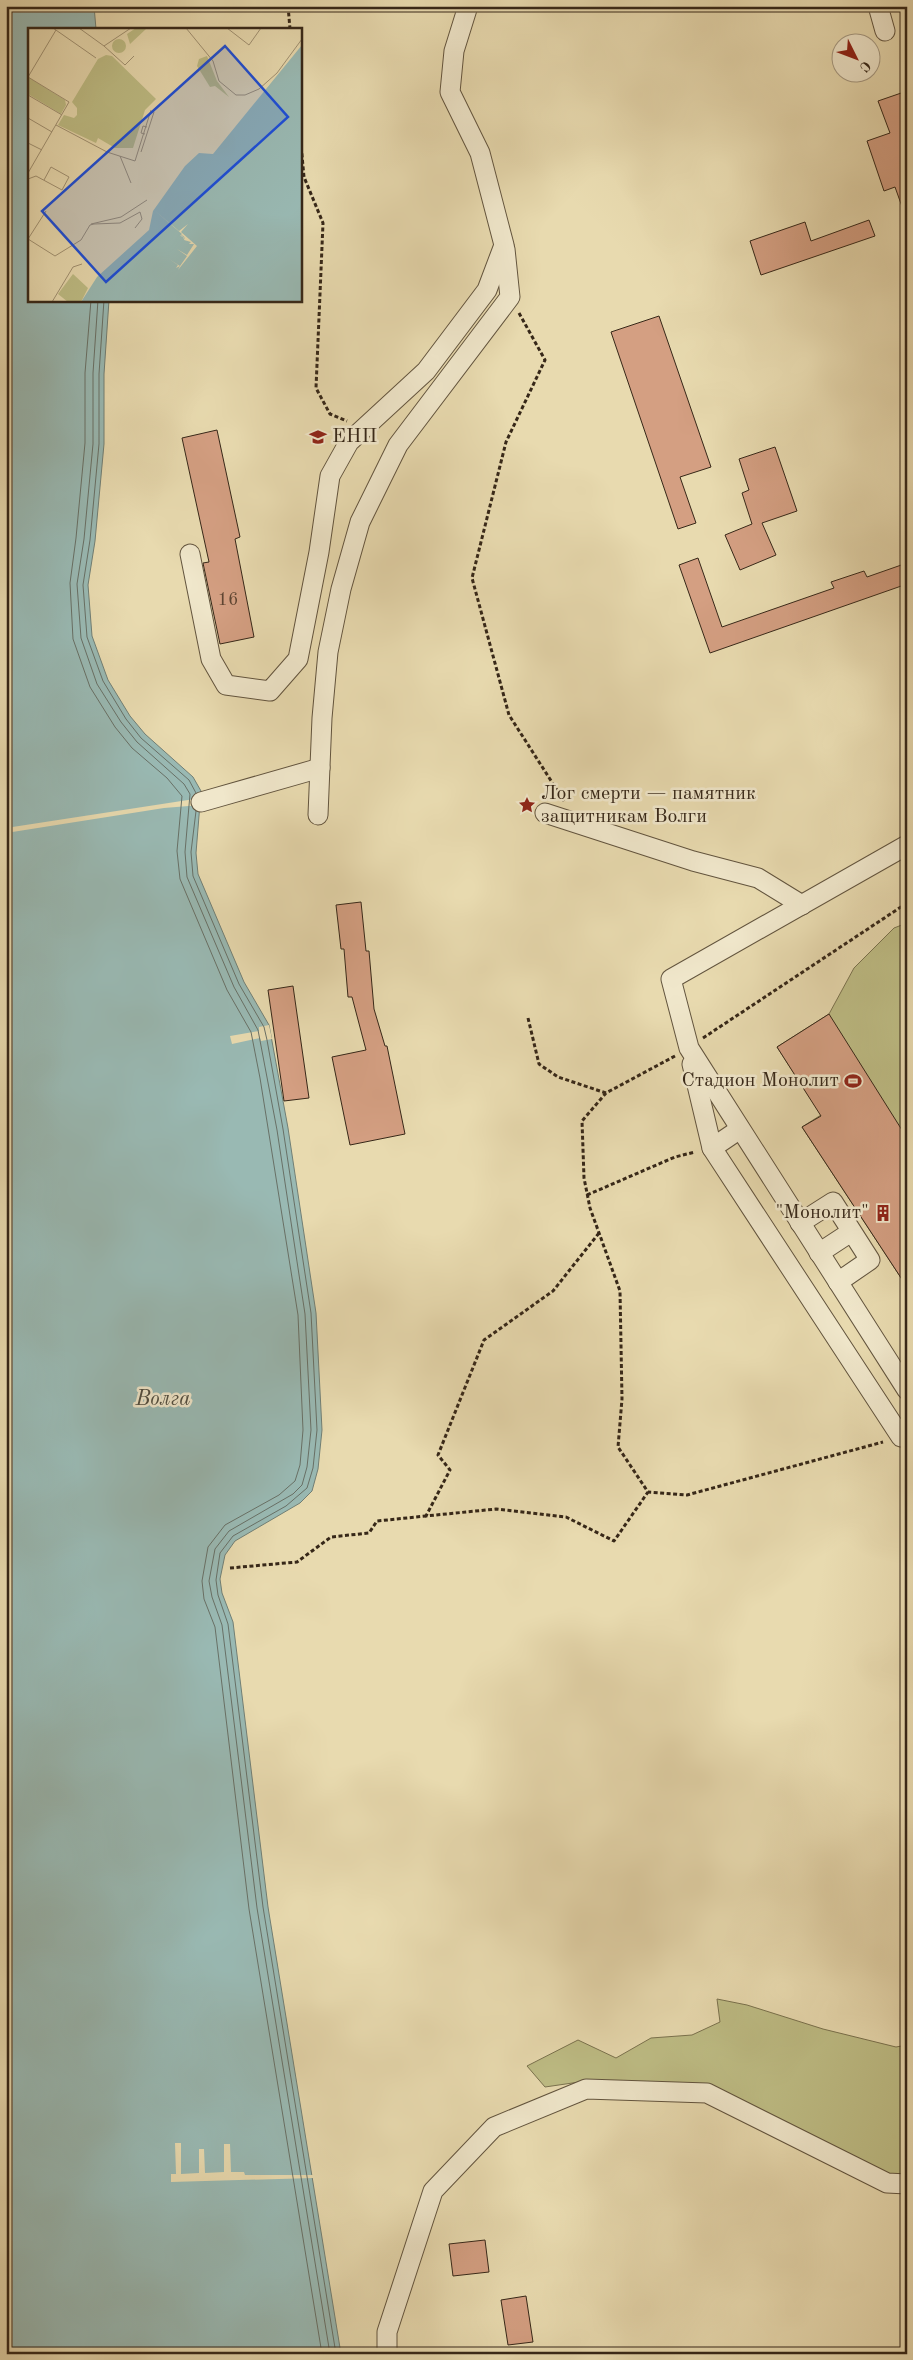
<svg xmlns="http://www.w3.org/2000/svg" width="913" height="2360" font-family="'Old Standard TT',serif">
<rect width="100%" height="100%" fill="#e8daaf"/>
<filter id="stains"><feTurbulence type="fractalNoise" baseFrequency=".004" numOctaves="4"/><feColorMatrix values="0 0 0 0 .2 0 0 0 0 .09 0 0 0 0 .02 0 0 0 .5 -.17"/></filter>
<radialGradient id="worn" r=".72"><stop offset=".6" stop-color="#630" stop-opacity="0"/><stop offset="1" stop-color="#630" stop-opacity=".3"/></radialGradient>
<g fill="#bebd85" stroke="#7a724e">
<polygon points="907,923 907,1287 802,1127 821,1115 777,1047 829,1014 854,968 894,928"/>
<polygon points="717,1999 747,2005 823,2029 896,2047 907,2045 907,2175 889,2175 716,2088 593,2080 545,2087 527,2066 578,2040 616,2058 651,2038 692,2035 720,2022"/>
</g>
<polygon fill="#99b9b3" stroke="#717f75" points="6,6 94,6 96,29 29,29 29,300 109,300 104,374 104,444 95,541 88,585 92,636 108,680 130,716 145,734 193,777 201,791 196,853 198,874 244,982 269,1025 288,1128 316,1313 322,1430 318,1469 312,1491 300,1503 235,1541 225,1555 220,1579 222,1593 233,1622 268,1907 341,2354 6,2354"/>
<g fill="#e8daaf">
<polygon points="201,798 201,805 164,808 6,833 6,828"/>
<polygon points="269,1025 272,1039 261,1041 260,1038 232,1044 230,1036 259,1031 259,1027"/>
<polygon points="175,2143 181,2143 181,2174 199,2173 199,2149 204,2149 205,2173 224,2172 224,2144 230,2144 231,2172 244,2172 245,2175 313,2175 313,2178 171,2182 171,2174 176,2174"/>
</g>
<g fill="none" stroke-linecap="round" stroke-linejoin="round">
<g stroke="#687066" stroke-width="1">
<polyline points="91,300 85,373 85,443 76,538 70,583 73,639 90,687 115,727 132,748 167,778 182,796 177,851 180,879 227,990 251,1032 260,1078 298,1315 303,1430 300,1465 295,1481 279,1495 225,1525 208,1547 202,1581 204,1599 215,1627 249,1909 322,2354"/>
<polyline points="98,300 93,373 93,444 84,539 77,584 81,638 97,684 121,722 137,742 184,784 190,794 185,852 187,877 234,987 258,1030 277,1130 305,1314 311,1430 307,1467 302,1485 293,1494 229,1531 215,1549 209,1581 212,1597 222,1625 257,1908 330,2354"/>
<polyline points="104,300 99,374 99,444 90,540 83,585 87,637 103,681 126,719 141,738 189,780 196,793"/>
<polyline points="196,811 191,852 193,876 239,984 264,1027 267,1040 283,1129 311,1313 317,1430 313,1468 307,1488 286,1506 233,1536 220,1553 216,1580 218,1595 228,1624 263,1907 336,2354"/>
</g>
</g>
<g fill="#d49f82" stroke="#362718">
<polygon points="907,91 907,215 905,215 895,187 884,191 867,141 890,133 878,101"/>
<polygon points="869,220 875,236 761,275 750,241 805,222 811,241"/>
<polygon points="659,316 711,467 680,477 696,523 678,529 611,332"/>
<polygon points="217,430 240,537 235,539 254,637 220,644 203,563 209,562 182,438"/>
<polygon points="775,447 797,511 762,523 776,555 740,570 725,535 752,524 742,493 749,490 739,459"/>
<polygon points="698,558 722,627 834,588 831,582 864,571 867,577 907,563 907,584 710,653 679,565"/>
<polygon points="361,902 366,951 369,951 374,1009 385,1046 387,1046 405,1134 350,1145 332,1057 366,1050 352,997 348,997 344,949 341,949 336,905"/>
<polygon points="293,986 309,1098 284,1101 268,990"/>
<polygon points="829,1014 907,1138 907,1287 802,1127 821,1116 777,1047"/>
<polygon points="485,2240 489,2272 453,2276 449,2244"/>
<polygon points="526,2296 533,2342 508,2345 501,2300"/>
</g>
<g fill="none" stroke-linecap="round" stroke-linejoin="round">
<g stroke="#62543e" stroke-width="21">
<g id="minor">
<polyline points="878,6 885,31"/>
<polyline points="190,554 211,659 226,685 270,691 298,659 319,552 330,476 349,442 426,371 487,290 504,245 480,153 450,92 454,51 468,6"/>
<polyline points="201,802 320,768"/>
<polyline points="545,813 693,861 758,878 802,905"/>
<polyline points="318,815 322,718 328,652 341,589 360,522 398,445 510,297 505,249"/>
<polyline points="907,845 671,979 689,1048 907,1390"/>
<polyline points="692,1064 712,1148 901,1437"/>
<polyline points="712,1148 740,1129"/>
<polyline points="800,1223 833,1202 870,1260 838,1282"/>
<polyline points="819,1253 851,1232"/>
<polyline points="387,2354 387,2332 433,2191 494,2127 586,2089 707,2093 887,2183 907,2184"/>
</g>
</g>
<g stroke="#362718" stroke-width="3" stroke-dasharray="4 2.5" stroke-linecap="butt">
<polyline points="288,6 290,29"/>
<polyline points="300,134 304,177 323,223 316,388 330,414 347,421"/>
<polyline points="519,313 545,360 506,442 472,578 509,715 564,801"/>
<polyline points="528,1018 539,1064 558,1077 606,1093"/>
<polyline points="703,1038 907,903"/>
<polyline points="675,1056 606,1093 582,1121 584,1178 590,1208 620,1291 622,1399 618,1447 648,1492 687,1495 883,1442"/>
<polyline points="587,1195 675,1157 695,1152"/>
<polyline points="599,1233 553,1291 484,1340 438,1455 450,1470 426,1516 496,1509 566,1517 614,1541 648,1492"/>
<polyline points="230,1568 297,1562 331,1537 369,1533 377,1521 426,1516"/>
</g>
<use href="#minor" stroke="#f0e7cb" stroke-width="19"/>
</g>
<defs>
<g id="school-bare" transform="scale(1.35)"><path d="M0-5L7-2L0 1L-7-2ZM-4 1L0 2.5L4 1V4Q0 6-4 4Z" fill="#8f2418" stroke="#f0e7cb" stroke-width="2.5" paint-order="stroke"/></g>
<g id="sight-bare" transform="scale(1.35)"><path d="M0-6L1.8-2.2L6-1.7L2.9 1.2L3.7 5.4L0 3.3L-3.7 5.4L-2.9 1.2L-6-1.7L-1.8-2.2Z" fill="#8f2418" stroke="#f0e7cb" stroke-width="2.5" paint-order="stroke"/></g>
<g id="stadium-bare" transform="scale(1.35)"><path d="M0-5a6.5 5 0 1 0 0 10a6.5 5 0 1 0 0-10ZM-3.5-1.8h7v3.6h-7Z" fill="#8f2418" stroke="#f0e7cb" stroke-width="2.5" paint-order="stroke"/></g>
<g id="building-bare" transform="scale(1.35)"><path d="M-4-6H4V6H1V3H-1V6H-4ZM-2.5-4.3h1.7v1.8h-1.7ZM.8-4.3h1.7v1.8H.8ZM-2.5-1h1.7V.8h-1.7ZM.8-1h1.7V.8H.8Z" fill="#8f2418" stroke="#f0e7cb" stroke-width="2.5" paint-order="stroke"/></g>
</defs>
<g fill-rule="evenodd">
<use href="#school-bare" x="318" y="437"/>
<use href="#sight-bare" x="527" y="805"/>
<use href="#stadium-bare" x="853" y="1081"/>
<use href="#building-bare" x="883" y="1213"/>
</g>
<g text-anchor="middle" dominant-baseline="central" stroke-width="5" stroke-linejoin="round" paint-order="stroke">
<g font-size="18" fill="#5e4532">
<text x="228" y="600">16</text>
</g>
<g font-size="20" fill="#362718" stroke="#f0e7cb" text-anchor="start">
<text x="332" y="437">ЕНП</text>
<text x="541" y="794">Лог смерти — памятник<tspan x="541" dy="23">защитникам Волги</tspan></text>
<text x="839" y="1081" text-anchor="end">Стадион Монолит</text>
<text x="869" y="1213" text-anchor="end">"Монолит"</text>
</g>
<g font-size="21" font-style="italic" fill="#4f4c3f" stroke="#f0e7cb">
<text x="163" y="1399">Волга</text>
</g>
</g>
<g transform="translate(28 28)">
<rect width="274" height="274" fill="#e8daaf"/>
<path d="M108,0L118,1L102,16L99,6ZM84 18a7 7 0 1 1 14 0a7 7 0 1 1-14 0ZM78,27L84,28L128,71L117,82L105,120H87L70,110L68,115L30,97L36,87L46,90L49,87V80L44,74L70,31ZM179,28L189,53L201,69L187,58L182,59L169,38L171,31ZM0,49L37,72L38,77L33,86L0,66ZM45,246L60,260L53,274H40L30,266Z" fill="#bebd85"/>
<path d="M274,17V274H53L69,249L121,202L125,183L157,138L171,125L185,126Z" fill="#99b9b3"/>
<path d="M126,182L151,203L160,196L153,204L169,218L150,242L152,238L148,240L150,237L141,231L152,238L159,228L149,221L159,227L166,216H161L163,214L156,212L157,209L155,211L156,208L153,209L155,207L152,208L154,206Z" fill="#e8daaf"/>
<path fill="none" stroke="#a19273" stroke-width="1" d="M25,0L68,30M51,0L76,18L97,37L106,28M158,0L185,33L191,53L208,67H217L231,61L249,45L274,11M199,0L221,17L233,0M76,18L103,0M0,49L41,74L0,145M0,49L28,2M0,67L34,87M0,90L24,104M28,97L79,124L107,133L123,82M117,106L113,105L115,98L119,99M0,115L14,122M113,124L126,84M92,128L103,155M0,151L8,148L34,162L41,149L23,139L16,152M63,196L93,189L119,172M0,211L27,228L53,212L62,197L66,196L92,195L112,184L114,191L107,200M0,211L18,183M24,274L45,239L54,236"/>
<path fill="#1d4ed8" fill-opacity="0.15" stroke="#1d4ed8" stroke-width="2.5" d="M197,18L260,89L78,254L14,183Z"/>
<rect width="274" height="274" fill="none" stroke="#362718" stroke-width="2.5"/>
</g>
<rect width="913" height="2360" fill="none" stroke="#e8daaf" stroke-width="25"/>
<rect x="8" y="8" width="898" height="2345" fill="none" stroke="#362718" stroke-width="2.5"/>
<rect x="12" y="12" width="888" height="2335" fill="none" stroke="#362718"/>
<g transform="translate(856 58) rotate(132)"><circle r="24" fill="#f0e7cb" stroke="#a69a83"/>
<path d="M0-4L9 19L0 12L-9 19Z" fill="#8f2418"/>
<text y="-8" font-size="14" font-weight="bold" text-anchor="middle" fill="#362718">С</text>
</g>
<rect width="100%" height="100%" filter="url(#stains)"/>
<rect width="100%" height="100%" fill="url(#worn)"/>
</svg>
